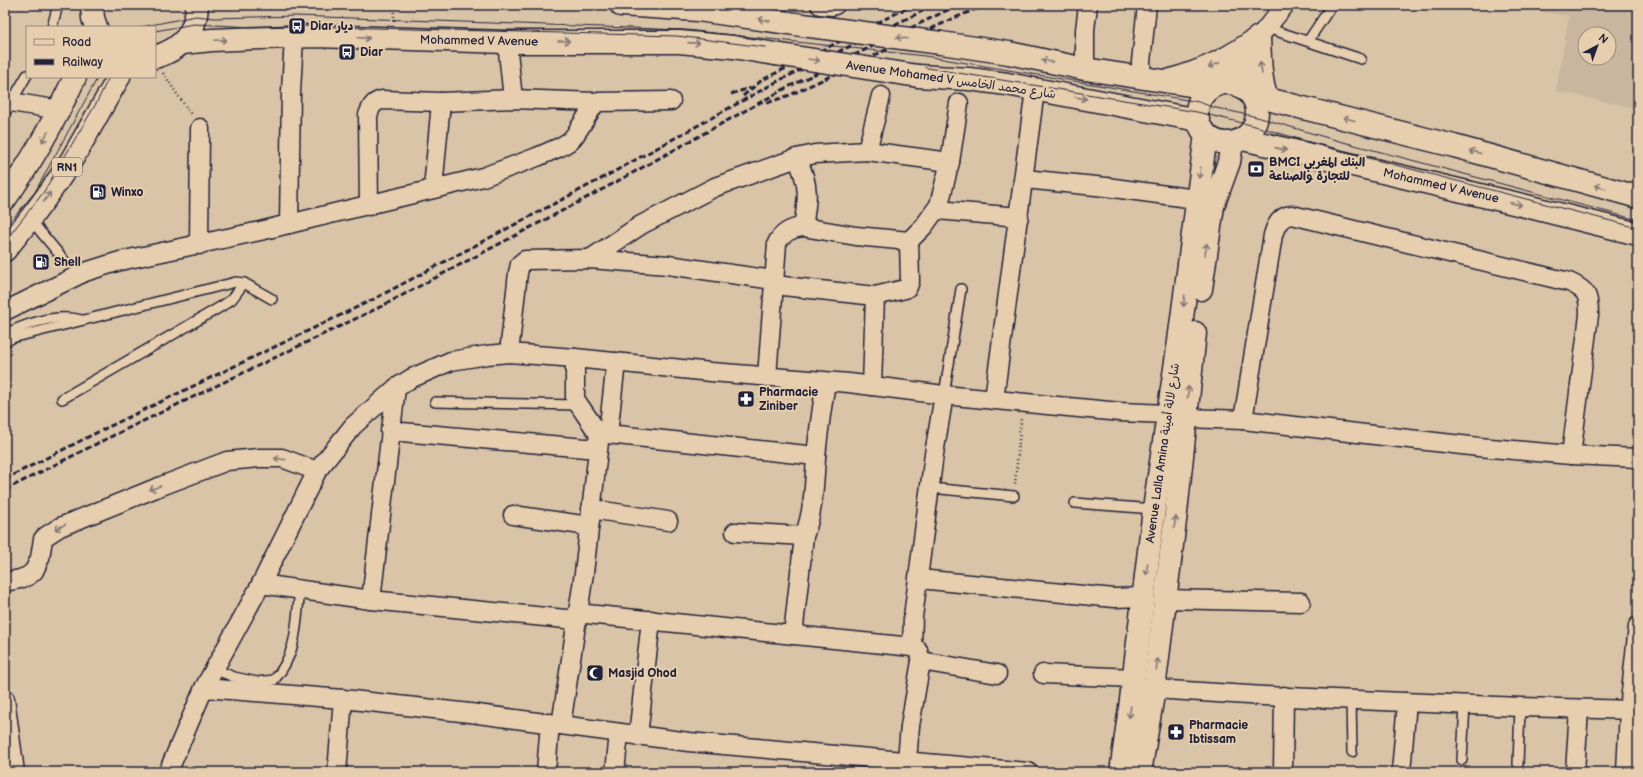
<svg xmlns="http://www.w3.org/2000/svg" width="1643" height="777" font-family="'Balsamiq Sans','Playpen Sans Arabic',sans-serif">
<rect width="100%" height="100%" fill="#dac4a7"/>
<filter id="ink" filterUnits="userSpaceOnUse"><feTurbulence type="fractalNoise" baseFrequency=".025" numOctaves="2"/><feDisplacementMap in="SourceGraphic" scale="8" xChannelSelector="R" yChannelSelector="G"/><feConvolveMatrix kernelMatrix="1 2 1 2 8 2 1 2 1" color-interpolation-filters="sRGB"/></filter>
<g filter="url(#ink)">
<path fill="#cab69e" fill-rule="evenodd" d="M1501,5H1638V109L1556,91L1569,16ZM1585,34H1609V58H1585Z"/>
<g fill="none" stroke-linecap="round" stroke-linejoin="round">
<g stroke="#22223b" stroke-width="12">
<g id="lane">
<polyline points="52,27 58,5"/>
<polyline points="1267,28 1361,59"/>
<polyline points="1308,41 1332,5"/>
<polyline points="5,113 27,75"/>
<polyline points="30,219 64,260"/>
<path d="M5,334C28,323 57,313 82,320"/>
<polyline points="5,342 12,338 236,282 244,283 272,299"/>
<polyline points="944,395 961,289"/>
<polyline points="62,399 222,306 232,299 244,283"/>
<polyline points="435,402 578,405"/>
<polyline points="930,488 1014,496"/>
<polyline points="1075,503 1154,509"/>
<path d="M214,669L234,677L257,682L274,680C298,653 296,623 300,589"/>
<polyline points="1351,699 1352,752"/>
<polyline points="1462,760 1465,704"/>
<polyline points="1518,764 1520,707"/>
</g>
</g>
<g stroke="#22223b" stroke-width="21">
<g id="street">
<polyline points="820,5 832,6 835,5"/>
<polyline points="507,42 513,99"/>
<polyline points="1242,63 1245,88"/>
<polyline points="1085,69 1085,30 1088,5"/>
<polyline points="1142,77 1141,62 1147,5"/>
<polyline points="1223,83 1242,63 1259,37 1285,5"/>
<polyline points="5,101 60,110"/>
<polyline points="867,151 881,96"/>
<polyline points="1024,179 1106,187 1196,199"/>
<polyline points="433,189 441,102"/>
<path d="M369,206L368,115C371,107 373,102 382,100L441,102L513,99L596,102L671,101"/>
<polyline points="937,210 1019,217"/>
<polyline points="289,224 291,92 294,37"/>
<polyline points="803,227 856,236 909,241 924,226 939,205 950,162 959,103"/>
<polyline points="199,245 200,128"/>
<polyline points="590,259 641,225 715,187 797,158 815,154 867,151 950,162"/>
<polyline points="774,285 875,296 905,289 908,287 910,281 909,241"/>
<polyline points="5,311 85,272 120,261 260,231 483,177 537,157 560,147 570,141 575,135 596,102"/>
<polyline points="509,353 518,273 520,264 525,260 590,259 668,265 774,280"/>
<path d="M767,377L777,243C782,233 792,228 803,227C808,198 810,186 797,158"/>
<polyline points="872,386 875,296"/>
<polyline points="994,399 1035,90"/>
<path d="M1243,420L1273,235C1276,225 1280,216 1292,215L1569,282C1587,290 1589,295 1589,315L1571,455"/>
<polyline points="390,431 597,449"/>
<polyline points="598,433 816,456"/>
<polyline points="608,434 616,362"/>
<polyline points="591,509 668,521"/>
<polyline points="513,515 589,526"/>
<polyline points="735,532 804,536"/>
<polyline points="919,579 1114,598 1143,597"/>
<polyline points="5,582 20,579 28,576 34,571 40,558 43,539 46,536 60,527 156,488 227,461 259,458 282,458 317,471"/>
<polyline points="261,584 371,600 576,620"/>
<polyline points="1165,599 1301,602"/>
<polyline points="371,600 396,388"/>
<polyline points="577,613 912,647"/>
<path d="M793,635L804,536C814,511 814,484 816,458C818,433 822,407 826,382"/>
<polyline points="921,661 997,674"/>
<polyline points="1043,674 1134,678"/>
<polyline points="204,688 343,699 470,713 689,742 1028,772"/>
<polyline points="1154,689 1264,696 1520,707 1638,710"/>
<polyline points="5,699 15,772"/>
<polyline points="561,725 584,573 599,442 598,433 575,399 575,358"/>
<polyline points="638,736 651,620"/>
<polyline points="906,771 910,726 921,661 918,650 912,647 913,617 934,454 944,395"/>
<polyline points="168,772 204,688 261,584 317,471 353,426 396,388 412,378 451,361 487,355 509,353 575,358 711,372 849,383 944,395 1120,412 1167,414 1186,418 1243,420 1479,447 1571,455 1638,458"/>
<polyline points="337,772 343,699"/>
<polyline points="546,772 550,723"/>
<polyline points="615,772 619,733"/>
<polyline points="1283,772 1284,696"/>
<polyline points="1401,772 1407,702"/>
<polyline points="1575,772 1579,709"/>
<polyline points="1626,772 1629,710 1638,626"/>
</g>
</g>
<g stroke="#22223b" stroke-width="25">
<g id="secondary">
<polyline points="1201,289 1213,206 1229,162 1232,143"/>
<polyline points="1121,772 1131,700 1154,509 1179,341 1206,134"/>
<polyline points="1140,772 1154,689 1176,513 1195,333"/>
</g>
</g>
<g stroke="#22223b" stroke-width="25">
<g id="primary">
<polyline points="92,5 93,18 96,27"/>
<polyline points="621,5 698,10 802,25"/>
<path d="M1259,37C1260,58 1260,80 1267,99"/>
<polyline points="182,43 212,40 315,36 507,42 679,42 733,47 775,54"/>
<polyline points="941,43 1009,53 1085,69 1209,88"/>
<path d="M155,57C182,49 196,33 197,5"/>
<polyline points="918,76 969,79 1007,84 1198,120"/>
<path d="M1171,80C1206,70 1230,58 1259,37"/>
<circle cx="1227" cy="113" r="30"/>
<polyline points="1252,95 1454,146 1638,197"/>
<polyline points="1243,139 1522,205 1638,234"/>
<path d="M5,199C33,160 55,120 75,77"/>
<path d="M5,250C29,221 52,191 72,159C88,132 103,104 119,77"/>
</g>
</g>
<g stroke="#22223b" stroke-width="2.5" stroke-dasharray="1 3" stroke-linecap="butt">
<polyline points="394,21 394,5"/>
<polyline points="163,73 192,116"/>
<polyline points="1015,484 1021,419"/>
</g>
<use href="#lane" stroke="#e6ceae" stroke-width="9"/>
<use href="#street" stroke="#e6ceae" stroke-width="18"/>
<use href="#secondary" stroke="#e6ceae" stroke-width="22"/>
<use href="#primary" stroke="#e6ceae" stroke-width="22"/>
<g stroke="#22223b" stroke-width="1">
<polyline points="141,27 196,16 214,18 296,16 686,30 925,56 1199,102 1212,107 1257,117 1328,138 1638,220"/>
<polyline points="155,31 194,24 253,27 297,26 677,36 922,67 1197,112 1255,126 1326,147 1638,228"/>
<polyline points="5,228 35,192 98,77"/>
<polyline points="5,241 43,193 97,102 109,77"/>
</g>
<g stroke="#22223b" stroke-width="3" stroke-dasharray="6 3" stroke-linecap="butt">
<polyline points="731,94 750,88"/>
<polyline points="743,96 762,80 913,5"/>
<polyline points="767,103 790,95 952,19 986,5"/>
<polyline points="5,479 100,431 374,299 599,180 780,80 935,5"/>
<polyline points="5,490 108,438 382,306 607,187 788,87 958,5"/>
</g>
<g stroke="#22223b" stroke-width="25" stroke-linecap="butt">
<g id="primary-bridge">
<polyline points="802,25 941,43"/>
<polyline points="775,54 918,76"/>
</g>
</g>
<use href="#primary-bridge" stroke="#e6ceae" stroke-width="22"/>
</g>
<defs><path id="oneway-shaft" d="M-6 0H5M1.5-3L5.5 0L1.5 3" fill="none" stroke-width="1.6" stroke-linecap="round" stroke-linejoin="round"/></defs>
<g stroke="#847874">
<use href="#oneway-shaft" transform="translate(764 20) rotate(-172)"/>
<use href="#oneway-shaft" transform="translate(364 38) rotate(2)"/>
<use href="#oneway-shaft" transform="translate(902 38) rotate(-173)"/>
<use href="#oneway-shaft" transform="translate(221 40) rotate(-2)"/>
<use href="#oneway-shaft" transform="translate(564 41)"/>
<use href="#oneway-shaft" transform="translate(694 43) rotate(4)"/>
<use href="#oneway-shaft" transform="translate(814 60) rotate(9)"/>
<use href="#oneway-shaft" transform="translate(1047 61) rotate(-168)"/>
<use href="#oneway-shaft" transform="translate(1214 65) rotate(157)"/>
<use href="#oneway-shaft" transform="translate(1261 68) rotate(-99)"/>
<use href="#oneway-shaft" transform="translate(1081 98) rotate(10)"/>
<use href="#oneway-shaft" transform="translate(1349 119) rotate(-166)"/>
<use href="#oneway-shaft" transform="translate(45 137) rotate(120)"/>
<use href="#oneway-shaft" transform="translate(1281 149) rotate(13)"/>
<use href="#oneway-shaft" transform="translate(1475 152) rotate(-165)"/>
<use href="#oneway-shaft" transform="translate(1200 173) rotate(98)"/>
<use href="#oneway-shaft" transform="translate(1600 187) rotate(-164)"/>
<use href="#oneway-shaft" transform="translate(47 197) rotate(-56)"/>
<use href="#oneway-shaft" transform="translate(1516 204) rotate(13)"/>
<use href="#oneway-shaft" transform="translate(1206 249) rotate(-81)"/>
<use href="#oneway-shaft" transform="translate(1184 301) rotate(97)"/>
<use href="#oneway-shaft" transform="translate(1188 392) rotate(-85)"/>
<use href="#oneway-shaft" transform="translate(280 459) rotate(-173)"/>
<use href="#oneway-shaft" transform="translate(155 488) rotate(159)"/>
<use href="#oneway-shaft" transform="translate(1175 522) rotate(-82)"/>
<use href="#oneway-shaft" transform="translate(60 527) rotate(153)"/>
<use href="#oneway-shaft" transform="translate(1147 569) rotate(97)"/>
<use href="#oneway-shaft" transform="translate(1157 664) rotate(-83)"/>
<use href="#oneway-shaft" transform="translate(1130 712) rotate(98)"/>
</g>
</g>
<defs>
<g id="bus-square" transform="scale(0.9)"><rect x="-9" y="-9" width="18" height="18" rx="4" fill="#22223b" stroke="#e6ceae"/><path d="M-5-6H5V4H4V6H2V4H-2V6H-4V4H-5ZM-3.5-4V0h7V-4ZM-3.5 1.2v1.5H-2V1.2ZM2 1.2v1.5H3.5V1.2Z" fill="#fff"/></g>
<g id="bank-square" transform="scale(0.9)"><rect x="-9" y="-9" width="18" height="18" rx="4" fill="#22223b" stroke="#e6ceae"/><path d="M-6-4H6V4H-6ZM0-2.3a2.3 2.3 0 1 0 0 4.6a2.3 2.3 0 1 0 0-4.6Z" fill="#fff"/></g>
<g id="fuel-square" transform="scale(0.9)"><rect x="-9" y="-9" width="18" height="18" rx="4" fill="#22223b" stroke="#e6ceae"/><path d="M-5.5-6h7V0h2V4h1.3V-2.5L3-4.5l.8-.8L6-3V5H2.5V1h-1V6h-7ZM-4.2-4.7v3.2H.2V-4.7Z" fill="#fff"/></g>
<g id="pharmacy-square" transform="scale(0.9)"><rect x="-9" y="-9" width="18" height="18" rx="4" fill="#22223b" stroke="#e6ceae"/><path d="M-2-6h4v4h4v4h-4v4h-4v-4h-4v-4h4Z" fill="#fff"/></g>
<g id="mosque-square" transform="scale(0.9)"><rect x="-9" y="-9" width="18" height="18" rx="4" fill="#22223b" stroke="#e6ceae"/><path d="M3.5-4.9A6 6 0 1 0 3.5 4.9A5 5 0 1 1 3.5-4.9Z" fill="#fff"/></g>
</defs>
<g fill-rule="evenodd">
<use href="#bus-square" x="297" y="26"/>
<use href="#bus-square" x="347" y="52"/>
<use href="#bank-square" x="1256" y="169"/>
<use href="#fuel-square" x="98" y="192"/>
<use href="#fuel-square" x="41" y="262"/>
<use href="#pharmacy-square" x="746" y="399"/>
<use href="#mosque-square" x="595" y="673"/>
<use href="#pharmacy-square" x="1176" y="732"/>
</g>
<g text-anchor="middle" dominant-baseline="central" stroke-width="4" stroke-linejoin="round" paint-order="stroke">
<rect fill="#e6ceae" stroke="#5d565e" stroke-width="1" x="52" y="158" width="30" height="18" rx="3"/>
<g font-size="11" font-weight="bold" fill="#22223b">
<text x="67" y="167">RN1</text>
</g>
<g font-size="12" font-weight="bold" fill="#22223b" stroke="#e6ceae" text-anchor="start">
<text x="310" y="26">Diar ديار</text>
<text x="360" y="52">Diar</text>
<text x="1269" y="162">BMCI البنك المغربي<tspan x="1269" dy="14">للتجارة والصناعة</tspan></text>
<text x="111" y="192">Winxo</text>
<text x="54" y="262">Shell</text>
<text x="759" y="392">Pharmacie<tspan x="759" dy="14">Ziniber</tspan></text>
<text x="608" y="673">Masjid Ohod</text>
<text x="1189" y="725">Pharmacie<tspan x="1189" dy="14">Ibtissam</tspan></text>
</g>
<g font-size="12" fill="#22223b" stroke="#e6ceae">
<text transform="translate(479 41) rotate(1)">Mohammed V Avenue</text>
<text transform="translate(951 80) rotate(8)">Avenue Mohamed V شارع محمد الخامس</text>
<text transform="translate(1441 186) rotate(13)">Mohammed V Avenue</text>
<text transform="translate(1163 453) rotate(-82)">Avenue Lalla Amina شارع لالة أمينة</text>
</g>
</g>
<rect width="1643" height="777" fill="none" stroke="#e6ceae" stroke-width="20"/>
<rect x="10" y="10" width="1623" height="757" fill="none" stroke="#22223b" stroke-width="1.5" filter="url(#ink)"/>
<rect x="26" y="26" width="130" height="52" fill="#e6ceae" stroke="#988980"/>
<rect x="34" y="39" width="20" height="6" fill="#e6ceae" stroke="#988980"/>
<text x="62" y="46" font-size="12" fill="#22223b">Road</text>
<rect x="34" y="59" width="20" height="6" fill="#22223b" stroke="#988980"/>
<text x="62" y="66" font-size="12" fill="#22223b">Railway</text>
<g transform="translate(1597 46) rotate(41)"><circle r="19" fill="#e6ceae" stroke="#988980"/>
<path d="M0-3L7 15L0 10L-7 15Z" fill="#22223b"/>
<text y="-6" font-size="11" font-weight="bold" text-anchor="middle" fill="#22223b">N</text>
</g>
</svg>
